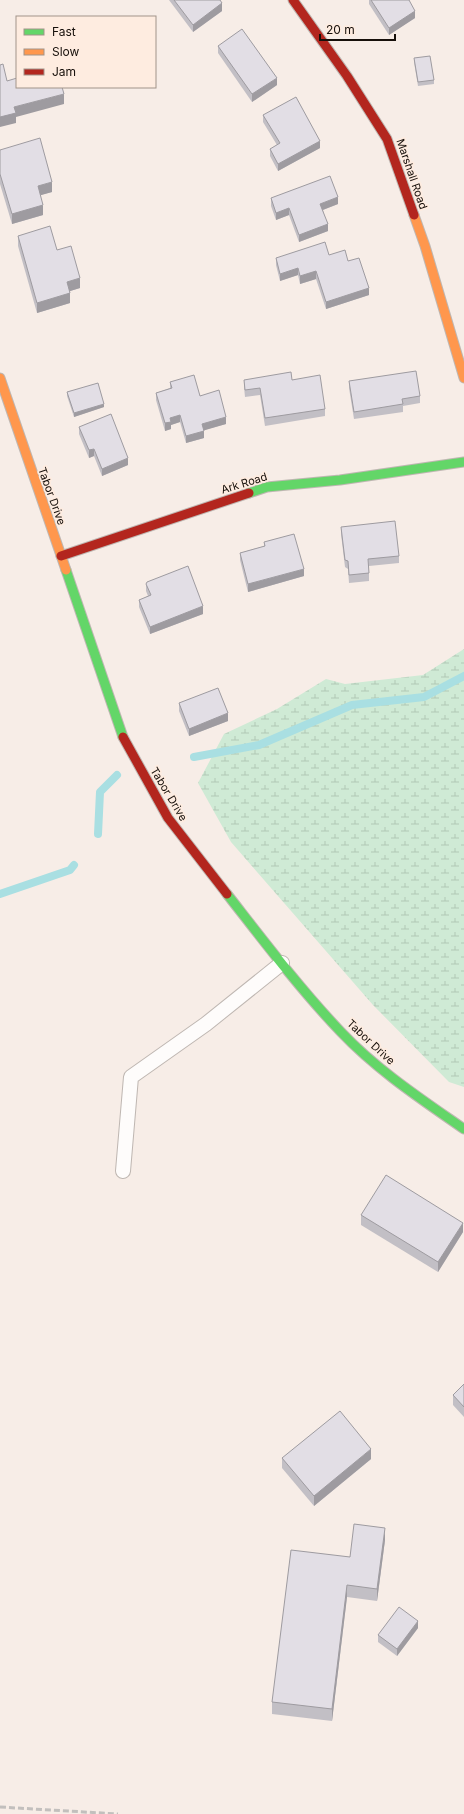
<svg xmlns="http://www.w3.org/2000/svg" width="464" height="1814" font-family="Inter,sans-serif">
<defs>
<pattern id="wetland-marsh" width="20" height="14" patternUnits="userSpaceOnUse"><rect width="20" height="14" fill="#cfead5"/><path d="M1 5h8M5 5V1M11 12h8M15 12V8" fill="none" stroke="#b1c8b6"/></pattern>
</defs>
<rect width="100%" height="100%" fill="#f7ede7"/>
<polygon fill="url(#wetland-marsh)" points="464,649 464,1087 449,1082 373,1005 231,842 198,783 224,734 277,709 326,679 345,684 423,675"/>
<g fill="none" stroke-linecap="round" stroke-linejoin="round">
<g stroke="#a9dfe2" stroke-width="8">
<polyline points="194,757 259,745 352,705 424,697 464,676"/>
<polyline points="98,834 100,792 117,775"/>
<polyline points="0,894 70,870 74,865"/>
</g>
<g stroke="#bfb7b2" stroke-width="16">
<polyline id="lane" points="123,1171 131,1077 206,1024 282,963"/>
</g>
<g stroke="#bfb7b2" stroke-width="11">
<g id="fast">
<polyline points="249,493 267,487 340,480 464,462"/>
<polyline points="66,570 123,737"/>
<path d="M227,894C263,940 300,989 341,1032C377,1070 421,1099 464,1129"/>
</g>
</g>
<g stroke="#bfb7b2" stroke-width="11">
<g id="slow">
<polyline points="414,215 425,246 464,378"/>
<polyline points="0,378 66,570"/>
</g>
</g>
<g stroke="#bfb7b2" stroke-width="11">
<g id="jam">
<polyline points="293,0 347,76 387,139 414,215"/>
<polyline points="61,556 249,493"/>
<polyline points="123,737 168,818 227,894"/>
</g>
</g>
<use href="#lane" stroke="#fefcfb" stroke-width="14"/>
<use href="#fast" stroke="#63d668" stroke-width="9"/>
<use href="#slow" stroke="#ff974d" stroke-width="9"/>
<use href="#jam" stroke="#b3261e" stroke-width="9"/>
<polyline stroke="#c2bfbd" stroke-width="3" stroke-dasharray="6 3" stroke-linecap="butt" points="0,1807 118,1814"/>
</g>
<g fill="#c2bfc5">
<polygon points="169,0 220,0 222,11 193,32"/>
<polygon points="369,0 409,0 415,18 389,35 369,4"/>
<polygon points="218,46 277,85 252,102 218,53"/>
<polygon points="414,58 434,80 434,84 418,86 414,62"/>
<polygon points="263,115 320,148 278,171 270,156 270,149 277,145 263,122"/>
<polygon points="0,150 52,192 40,195 43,215 12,224 0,184"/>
<polygon points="271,198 338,204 323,210 328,231 299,242 289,215 276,220 271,206"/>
<polygon points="18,236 57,250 80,288 70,291 70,303 37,313 18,246"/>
<polygon points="329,255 348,261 369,295 326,309 316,279 300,284 298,275 280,281 276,265 276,258"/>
<polygon points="244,380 292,380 325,409 325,416 265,426 260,395 245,397 244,387"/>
<polygon points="349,381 420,396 420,403 403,406 403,412 354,419 349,388"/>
<polygon points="170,382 200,396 226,424 204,430 204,438 186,443 180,422 171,425 171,429 165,431 156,400 156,393 170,388"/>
<polygon points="67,392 104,407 74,417 67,396"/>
<polygon points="79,427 128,465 102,476 94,456 89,458 79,434"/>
<polygon points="341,527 399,556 399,563 369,566 369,581 349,583 348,569 345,567 341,534"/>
<polygon points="264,542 304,576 248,592 240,560 240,553 264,546"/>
<polygon points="146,584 203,614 150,634 139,607 139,600 148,596 146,591"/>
<polygon points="179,703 228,721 189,736 179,711"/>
<polygon points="361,1215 463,1232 438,1272 361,1225"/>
<polygon points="464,1384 464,1417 453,1405 453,1395"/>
<polygon points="282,1458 371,1459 314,1506 282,1468"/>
<polygon points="385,1540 377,1601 347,1597 332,1721 272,1714 272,1702 350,1557"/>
<polygon points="418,1628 397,1656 378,1642 378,1635"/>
</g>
<g fill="#9e9ba0">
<polygon points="222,3 222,11 193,32 193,25"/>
<polygon points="415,11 415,18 389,35 389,28"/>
<polygon points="277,78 277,85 252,102 252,94"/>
<polygon points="64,94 64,104 16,117 16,123 0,127 0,117 14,107"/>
<polygon points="320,141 320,148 278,171 278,164"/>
<polygon points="52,182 52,192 38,196 38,186"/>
<polygon points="338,197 338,204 320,211 320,204"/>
<polygon points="43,205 43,215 12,224 12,214"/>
<polygon points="289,208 289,215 276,220 276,213"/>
<polygon points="328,224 328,231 299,242 299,235"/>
<polygon points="298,268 298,275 280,281 280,274"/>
<polygon points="316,271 316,279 300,284 300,276"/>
<polygon points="80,278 80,288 67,292 67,282"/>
<polygon points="369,288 369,295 326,309 326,302"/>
<polygon points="70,293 70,303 37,313 37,303"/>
<polygon points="104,404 104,407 74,417 74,413"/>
<polygon points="180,415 180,422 171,425 171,429 165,431 165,423 170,418"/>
<polygon points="226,417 226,424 202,431 202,424"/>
<polygon points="204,431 204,438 186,443 186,436"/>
<polygon points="94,449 94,456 89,458 89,450"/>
<polygon points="128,458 128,465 102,476 102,469"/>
<polygon points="304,569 304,576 248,592 248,584"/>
<polygon points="203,606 203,614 150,634 150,627"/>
<polygon points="228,713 228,721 189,736 189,729"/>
<polygon points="463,1223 463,1232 438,1272 438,1262"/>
<polygon points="371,1449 371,1459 314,1506 314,1496"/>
<polygon points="385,1528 385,1540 377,1601 377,1589"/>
<polygon points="347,1585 347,1597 332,1721 332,1709"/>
<polygon points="418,1621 418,1628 397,1656 397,1649"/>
</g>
<g fill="#e2dee5" stroke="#9e9ba0">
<polygon points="174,0 220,0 222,3 193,25"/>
<polygon points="371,0 409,0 415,11 389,28"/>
<polygon points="242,29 277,78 252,94 218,46"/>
<polygon points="430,56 434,80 418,82 414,58"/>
<polygon points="3,64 7,81 17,78 17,87 62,87 64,94 14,107 16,113 0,117 0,65"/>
<polygon points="296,97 320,141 278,164 270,149 280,143 263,115"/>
<polygon points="40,138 52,182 38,186 43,205 12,214 0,174 0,150"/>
<polygon points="330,176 338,197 320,204 328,224 299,235 289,208 276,213 271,198"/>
<polygon points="50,226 57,250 71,246 80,278 67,282 70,293 37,303 18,236"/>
<polygon points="325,242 329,255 345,250 348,261 359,258 369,288 326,302 316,271 300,276 298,268 280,274 276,258"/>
<polygon points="416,371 420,396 402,399 403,404 354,412 349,381"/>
<polygon points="291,372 292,380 320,375 325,409 265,418 260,388 245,390 244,380"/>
<polygon points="194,375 200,396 219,390 226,417 202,424 204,431 186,436 180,415 170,418 171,422 165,423 156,393 172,388 170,382"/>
<polygon points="98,383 104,404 74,413 67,392"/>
<polygon points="111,414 128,458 102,469 94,449 89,450 79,427"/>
<polygon points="395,521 399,556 368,559 369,573 349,575 348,561 345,560 341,527"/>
<polygon points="294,534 304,569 248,584 240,553 265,546 264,542"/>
<polygon points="188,566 203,606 150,627 139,600 151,595 146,584 147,582"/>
<polygon points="218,688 228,713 189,729 179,703"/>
<polygon points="386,1175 463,1223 438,1262 361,1215"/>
<polygon points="464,1384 464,1407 453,1395"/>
<polygon points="340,1411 371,1449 314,1496 282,1458"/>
<polygon points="354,1524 385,1528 377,1589 347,1585 332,1709 272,1702 291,1550 350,1557"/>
<polygon points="399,1607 418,1621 397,1649 378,1635"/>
</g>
<g text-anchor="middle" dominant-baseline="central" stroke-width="3.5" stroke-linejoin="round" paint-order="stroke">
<g font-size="11" fill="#160f0a" stroke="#feece0">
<text transform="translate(412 174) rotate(71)">Marshall Road</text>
<text transform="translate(244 483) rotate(-17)">Ark Road</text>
<text transform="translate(52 496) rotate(70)">Tabor Drive</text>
<text transform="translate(169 794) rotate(59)">Tabor Drive</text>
<text transform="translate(371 1042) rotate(43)">Tabor Drive</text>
</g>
</g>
<rect x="16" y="16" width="140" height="72" fill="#feece0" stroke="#a1948a"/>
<rect x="24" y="29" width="20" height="6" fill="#63d668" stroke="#a1948a"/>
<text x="52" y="36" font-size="12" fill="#160f0a">Fast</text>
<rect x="24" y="49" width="20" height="6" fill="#ff974d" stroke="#a1948a"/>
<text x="52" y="56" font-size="12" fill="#160f0a">Slow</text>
<rect x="24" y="69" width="20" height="6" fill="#b3261e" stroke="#a1948a"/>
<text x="52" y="76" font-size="12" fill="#160f0a">Jam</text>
<path d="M320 34v6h75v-6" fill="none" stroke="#160f0a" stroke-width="2"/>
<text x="326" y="34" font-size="12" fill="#160f0a" stroke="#feece0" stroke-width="3" paint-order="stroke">20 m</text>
</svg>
